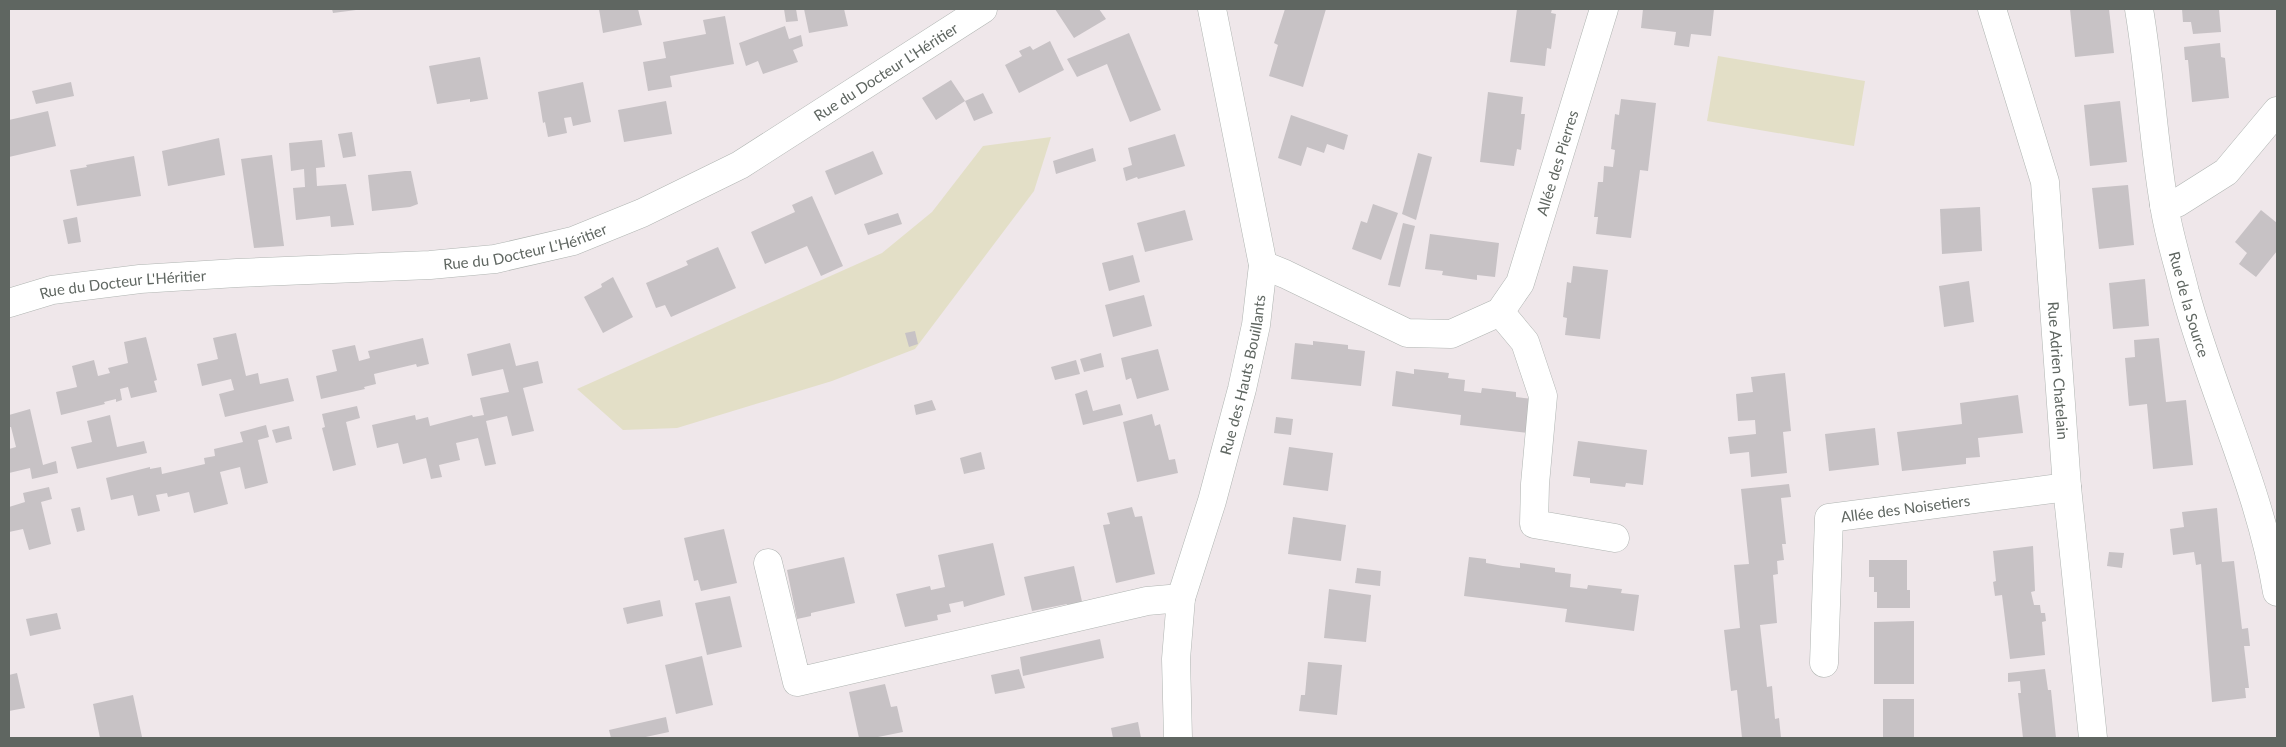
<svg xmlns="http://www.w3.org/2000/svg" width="2286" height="747" font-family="Lato,sans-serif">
<rect width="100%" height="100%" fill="#efe7ea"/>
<g fill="#e3dfc7">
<polygon points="1718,56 1865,81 1854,146 1707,121"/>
<polygon points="1051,137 1034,191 915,349 832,381 677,428 623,430 577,389 882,253 932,212 983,146"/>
</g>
<g fill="#c7c2c5">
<polygon points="332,9 356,9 356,10 333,13"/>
<polygon points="599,9 638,9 642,25 603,33"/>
<polygon points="784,9 796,9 798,21 786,22"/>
<polygon points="804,9 844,9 848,26 809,33"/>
<polygon points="1055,9 1099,9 1106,19 1074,38"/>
<polygon points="1285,9 1326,9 1303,87 1269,76 1278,45 1274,43"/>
<polygon points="1517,9 1552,9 1551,13 1556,14 1551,49 1547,48 1545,66 1510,62"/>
<polygon points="1643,9 1714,9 1711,36 1691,34 1689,47 1674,45 1676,32 1641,28"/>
<polygon points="2070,9 2109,9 2114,53 2075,57"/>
<polygon points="2182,9 2219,9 2221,32 2193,34 2191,22 2183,22"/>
<polygon points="725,16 734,64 670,76 672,87 648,91 643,62 666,58 663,42 706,34 703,20"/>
<polygon points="785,26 789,39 801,35 803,46 793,50 798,62 763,74 758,61 746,66 739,43"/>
<polygon points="1129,33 1161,110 1130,122 1107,64 1077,77 1067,59"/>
<polygon points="1050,41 1064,70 1019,93 1005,65 1022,56 1019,51 1030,46 1033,50"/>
<polygon points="2220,43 2221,57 2225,58 2229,98 2192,102 2188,60 2185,60 2184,47"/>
<polygon points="480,57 488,99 470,102 470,99 437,104 429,66"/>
<polygon points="951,80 965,101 983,93 993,113 974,121 965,101 936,120 922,98"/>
<polygon points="71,82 74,96 36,104 32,91"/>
<polygon points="583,82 591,122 573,126 571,117 564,118 567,133 548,137 545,122 543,123 538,92"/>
<polygon points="1488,92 1523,97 1521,114 1525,114 1521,150 1517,149 1514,166 1480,162"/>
<polygon points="1621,99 1656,103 1648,171 1640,170 1631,238 1596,234 1598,217 1594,217 1598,182 1603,182 1604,166 1613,167 1615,150 1611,149 1615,114 1619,115"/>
<polygon points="666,101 672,134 624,142 618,110"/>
<polygon points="2120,101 2127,162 2090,166 2084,105"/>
<polygon points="48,111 56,146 9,157 9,120"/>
<polygon points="1291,115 1348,135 1344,150 1327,144 1324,153 1307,147 1301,166 1278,158"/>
<polygon points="352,132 356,156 343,158 338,134"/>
<polygon points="1175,134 1185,166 1138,179 1137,177 1126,181 1123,168 1132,165 1128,148"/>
<polygon points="219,138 225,175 168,186 162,151"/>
<polygon points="322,140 325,167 316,168 317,186 346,184 354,225 331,227 330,216 296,220 293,188 305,187 304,169 291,171 289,143"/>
<polygon points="1093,148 1096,161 1056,174 1053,161"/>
<polygon points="873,151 883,174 835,195 825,171"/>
<polygon points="1418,153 1432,157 1416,220 1402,214"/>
<polygon points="272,155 284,246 254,248 241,159"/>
<polygon points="134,156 141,196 77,206 70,170 87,167 86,165"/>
<polygon points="405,171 411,171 418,204 410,207 372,211 368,175"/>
<polygon points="2128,185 2134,245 2099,249 2092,188"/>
<polygon points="812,196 843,266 821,276 807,246 765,264 751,232 795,212 792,205"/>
<polygon points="1373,204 1398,213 1381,260 1352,249 1361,221 1367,223"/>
<polygon points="1980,207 1982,251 1942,254 1940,209"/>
<polygon points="1185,210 1193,240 1145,252 1137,223"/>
<polygon points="2261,210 2277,223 2277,251 2256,277 2239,264 2247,253 2235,242"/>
<polygon points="898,213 902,224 868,235 864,224"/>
<polygon points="77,217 81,242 68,244 63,220"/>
<polygon points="1403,223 1415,226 1400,287 1388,285"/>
<polygon points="1430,234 1499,243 1495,277 1477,275 1477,280 1442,275 1443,271 1425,269"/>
<polygon points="718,247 736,288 671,317 665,305 656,308 646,283 688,265 686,261"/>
<polygon points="1133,255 1140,282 1109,291 1102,263"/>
<polygon points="1573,266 1608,270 1600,339 1565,335 1567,318 1563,317 1567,282 1571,283"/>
<polygon points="613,277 633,317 603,333 584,297 602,287 601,284"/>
<polygon points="2145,279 2149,326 2113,329 2109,283"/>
<polygon points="1969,281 1974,322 1944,327 1939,286"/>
<polygon points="1144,295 1152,326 1113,337 1105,305"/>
<polygon points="915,331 918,344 909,347 905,333"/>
<polygon points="236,333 246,376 258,373 260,384 288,378 294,401 225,417 219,394 234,390 231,379 202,386 197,364 218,359 213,338"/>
<polygon points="146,337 157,380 154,381 157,392 131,398 128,387 120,389 122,400 116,402 116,399 104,402 105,404 61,415 56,392 77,387 72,366 94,360 98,376 110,373 108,368 128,363 124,342"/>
<polygon points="423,338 429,364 417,367 416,364 374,374 376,384 364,387 365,389 321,399 316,376 337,371 332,350 355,345 359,361 370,358 368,351"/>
<polygon points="2159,338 2166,402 2186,400 2193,465 2153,469 2147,404 2129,406 2125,358 2135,357 2134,340"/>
<polygon points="1313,341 1348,345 1348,349 1365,351 1361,386 1291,379 1295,343 1313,345"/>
<polygon points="510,343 516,366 538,361 543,383 523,388 534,431 512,436 507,416 486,421 496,464 485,466 478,438 456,443 460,460 439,465 442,477 431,479 426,458 403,464 398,443 377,448 372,425 415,415 416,420 428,417 430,426 472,415 473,417 484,415 480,398 509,392 503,369 472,376 467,354"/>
<polygon points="1158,349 1169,390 1137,399 1131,378 1126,380 1121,358"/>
<polygon points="1101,353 1104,367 1084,372 1080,359"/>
<polygon points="1076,360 1080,374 1055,380 1051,367"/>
<polygon points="1414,369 1449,373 1448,378 1465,380 1464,391 1481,393 1482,388 1516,392 1516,397 1533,399 1529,433 1460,425 1461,415 1392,406 1396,371 1414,374"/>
<polygon points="1785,373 1791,431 1783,432 1787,473 1751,477 1749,452 1730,454 1728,437 1756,434 1755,420 1738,421 1736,394 1753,392 1751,377"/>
<polygon points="1087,390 1093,411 1120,404 1123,415 1083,425 1075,394"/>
<polygon points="2018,395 2023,433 1978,438 1980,457 1966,458 1966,464 1902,471 1897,432 1962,424 1960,403"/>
<polygon points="932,400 936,410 916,415 914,405"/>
<polygon points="357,406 360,418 346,422 356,465 333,471 322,428 325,427 322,414"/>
<polygon points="30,409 43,465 56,461 58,473 32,479 30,468 9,473 9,449 16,447 11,427 9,427 9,415"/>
<polygon points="1152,414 1155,426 1160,424 1169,460 1175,459 1178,473 1137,482 1123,422"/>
<polygon points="110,415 117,447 144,441 147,453 77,469 71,447 92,442 87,421"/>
<polygon points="1276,417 1293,419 1291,435 1274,433"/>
<polygon points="266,425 269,437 258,440 268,483 245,489 240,467 220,472 228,504 194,513 189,492 168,497 167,493 156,495 160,511 138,516 133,495 111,500 106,478 150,467 150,469 161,467 162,474 205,464 204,458 215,456 214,449 243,442 240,432"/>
<polygon points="289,426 292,439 276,443 272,430"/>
<polygon points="1875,428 1879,465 1829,471 1825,434"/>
<polygon points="1578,441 1647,450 1643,485 1626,483 1625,487 1608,485 1590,483 1590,478 1573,476"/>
<polygon points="1289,447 1333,453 1328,491 1283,485"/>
<polygon points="981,452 985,469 964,474 960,458"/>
<polygon points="1789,484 1791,497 1781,498 1786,544 1782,544 1784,560 1777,561 1778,574 1773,575 1777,623 1760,625 1767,687 1772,686 1775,719 1779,718 1781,738 1742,738 1737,690 1731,691 1724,630 1740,628 1734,565 1749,564 1741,489"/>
<polygon points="49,487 52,499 41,502 51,544 29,550 23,529 9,532 9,507 25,502 23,493"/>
<polygon points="80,507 85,530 77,532 71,509"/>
<polygon points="1132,507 1135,517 1142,516 1155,574 1116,583 1103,525 1110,524 1107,513"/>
<polygon points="2217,508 2222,562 2234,561 2242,629 2248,628 2250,646 2244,646 2249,688 2245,688 2246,698 2212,702 2201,564 2196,565 2194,552 2173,555 2170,529 2184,527 2182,512"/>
<polygon points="1293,517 1346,525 1341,561 1288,554"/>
<polygon points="724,529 737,583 701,591 698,580 694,581 684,538"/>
<polygon points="993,543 1005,595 964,607 963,601 949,604 951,612 937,615 938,620 905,627 896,594 930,586 931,590 945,587 938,555"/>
<polygon points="2033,546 2035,591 2031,592 2034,605 2040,605 2041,613 2045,613 2046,621 2042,622 2045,655 2010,659 2002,595 1995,596 1993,582 1996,581 1993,551"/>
<polygon points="2109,552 2124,553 2122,568 2107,566"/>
<polygon points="844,557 855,603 811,613 811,616 797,619 787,570"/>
<polygon points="1469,557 1486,559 1486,563 1503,566 1520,568 1520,563 1555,568 1555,572 1571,574 1570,587 1587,589 1588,585 1622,589 1621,593 1639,595 1634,631 1565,622 1567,609 1464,596"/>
<polygon points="1869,560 1907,560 1907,590 1910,590 1910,608 1877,608 1877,592 1874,592 1874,577 1869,577"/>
<polygon points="1074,566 1083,606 1069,609 1067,604 1032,611 1024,577"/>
<polygon points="1357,568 1381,571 1380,586 1355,583"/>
<polygon points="1329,589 1371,595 1366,642 1324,638"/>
<polygon points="730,596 742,647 707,655 695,603"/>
<polygon points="660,600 663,616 627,624 623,608"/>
<polygon points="57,613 61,629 30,636 26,619"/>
<polygon points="1914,621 1914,684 1874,684 1874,622"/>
<polygon points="1100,639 1104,658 1023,676 1020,657"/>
<polygon points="702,656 713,705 676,714 665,665"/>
<polygon points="1308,662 1342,665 1337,715 1299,711 1301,695 1305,695"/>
<polygon points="1019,669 1025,688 995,694 991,675"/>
<polygon points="2045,669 2048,690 2051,690 2056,738 2023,738 2018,693 2021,693 2020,681 2008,682 2008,673"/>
<polygon points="17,673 25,708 9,711 9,675"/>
<polygon points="885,684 891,707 897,706 903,732 873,738 859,738 849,692"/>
<polygon points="133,695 142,737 100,738 93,704"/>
<rect x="1883" y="699" width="31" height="39"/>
<polygon points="666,717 669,732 641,738 611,738 609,730"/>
<polygon points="1138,722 1141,738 1113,738 1111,728"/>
</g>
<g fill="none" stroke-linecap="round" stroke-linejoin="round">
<g stroke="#b0b5b2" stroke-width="29">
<g id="minor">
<path id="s1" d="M1992,9L2045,182L2067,487L2093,738"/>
<path id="s2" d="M2139,9C2150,74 2153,139 2164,204C2168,233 2178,263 2185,292C2212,393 2260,488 2277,592"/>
<polyline points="2164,205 2177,203 2226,172 2277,111"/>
<path id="s3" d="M1263,265L1285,274L1407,333L1451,334L1500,312L1520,283L1604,9"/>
<path id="s4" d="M9,303L52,290L140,279L237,273L430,265L495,259L573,241L642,213L740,165L983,9"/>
<polyline points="1500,312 1525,342 1543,396 1535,484 1534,524 1615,538"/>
<polyline points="768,563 797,682 1147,601 1181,598"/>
<path id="s5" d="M1824,663L1829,518L2067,487"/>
<path id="s6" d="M1178,738L1176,659L1181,598L1212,501L1242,389L1256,325L1263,265L1212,9"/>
</g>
</g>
<use href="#minor" stroke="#fff" stroke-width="28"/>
</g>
<g text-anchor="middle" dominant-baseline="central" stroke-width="4.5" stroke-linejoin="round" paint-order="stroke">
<g font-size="15" fill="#5f6661" stroke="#fff">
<text stroke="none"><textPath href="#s4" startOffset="926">Rue du Docteur L'Héritier</textPath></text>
<text stroke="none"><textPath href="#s3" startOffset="418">Allée des Pierres</textPath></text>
<text stroke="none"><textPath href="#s4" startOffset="521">Rue du Docteur L'Héritier</textPath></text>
<text stroke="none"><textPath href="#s4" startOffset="116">Rue du Docteur L'Héritier</textPath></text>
<text stroke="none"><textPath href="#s2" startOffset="300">Rue de la Source</textPath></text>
<text stroke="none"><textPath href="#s1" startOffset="370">Rue Adrien Chatelain</textPath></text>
<text stroke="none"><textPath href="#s6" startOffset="372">Rue des Hauts Bouillants</textPath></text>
<text stroke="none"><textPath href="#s5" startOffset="222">Allée des Noisetiers</textPath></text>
</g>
</g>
<rect width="2286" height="747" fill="none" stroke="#5f6661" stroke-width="20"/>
</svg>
